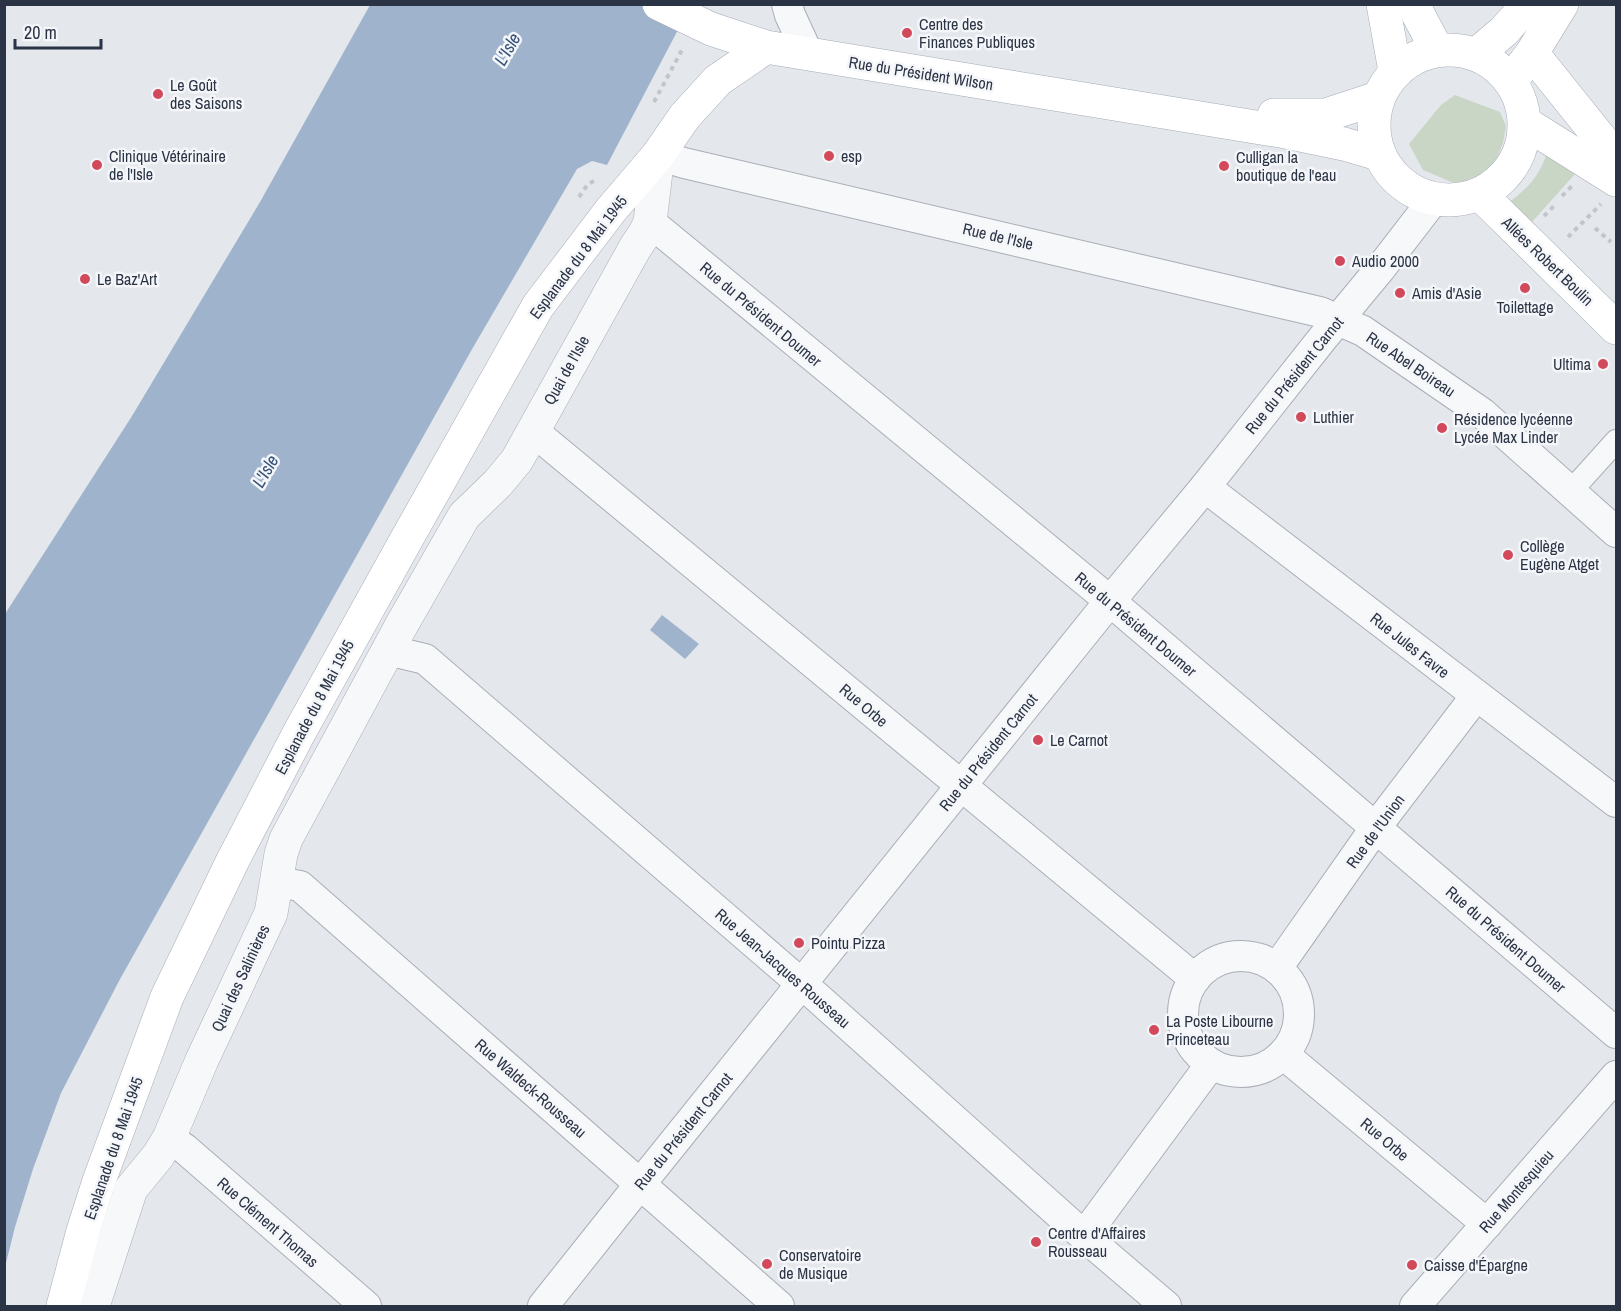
<svg xmlns="http://www.w3.org/2000/svg" width="1621" height="1311" font-family="'Archivo Narrow',sans-serif">
<rect width="100%" height="100%" fill="#e4e7ec"/>
<g fill="#c9d6c5">
<polygon points="1455,95 1500,112 1506,126 1503,143 1496,161 1478,178 1480,194 1423,170 1409,144 1441,105"/>
<path d="M1546,156L1575,174L1532,222L1508,203C1528,188 1537,179 1546,156Z"/>
</g>
<g fill="#9fb4cc">
<polygon points="370,5 691,5 607,165 592,161 577,169 471,351 119,981 61,1093 33,1169 15,1227 5,1267 5,614 132,416 260,202"/>
<polygon points="662,615 699,644 685,659 650,630"/>
</g>
<g fill="none" stroke-linecap="round" stroke-linejoin="round">
<g stroke="#a9aeb7" stroke-width="24">
<polyline id="pedestrian" points="1571,491 1616,441"/>
</g>
<g stroke="#a9aeb7" stroke-width="32">
<g id="minor">
<polyline points="787,4 790,15 808,54"/>
<polyline points="658,155 684,163 1320,312 1363,331 1482,413 1616,532"/>
<polyline points="650,222 1110,601 1616,1033"/>
<polyline points="533,431 1195,979"/>
<polyline points="1205,487 1616,802"/>
<polyline points="387,650 425,659 818,998 1084,1236 1166,1306"/>
<polyline points="277,882 300,886 779,1306"/>
<circle cx="1241" cy="1014" r="58"/>
<polyline points="1277,968 1376,827 1476,696"/>
<polyline points="1283,1054 1487,1224"/>
<polyline points="169,1138 185,1149 366,1306"/>
<polyline points="1084,1236 1211,1064"/>
<polyline points="543,1306 629,1198 1097,617 1205,487 1322,339 1380,269 1434,199"/>
<polyline points="1415,1306 1616,1076"/>
</g>
</g>
<g stroke="#a9aeb7" stroke-width="34">
<polyline id="tertiary" points="93,1306 131,1189 158,1156 169,1138 202,1060 271,913 281,854 286,839 401,626 464,516 498,483 517,460 635,248 645,233 650,222 658,155"/>
</g>
<g stroke="#a9aeb7" stroke-width="34">
<g id="secondary">
<polyline points="1532,53 1616,158"/>
<polyline points="1477,54 1504,31 1528,4"/>
<polyline points="1511,81 1532,53 1562,4"/>
<polyline points="1525,123 1616,180"/>
<polyline points="1480,194 1616,328"/>
<polyline points="63,1306 83,1231 99,1181 167,997 233,860 299,733 405,542 538,306 611,210 658,155 685,116 718,80 766,47"/>
</g>
</g>
<g stroke="#a3abb8" stroke-width="34">
<g id="primary">
<polyline points="659,4 711,29 766,47 1286,132 1344,144 1378,154"/>
<polyline points="1383,4 1395,71"/>
<polyline points="1414,4 1418,14 1437,50"/>
<circle cx="1449" cy="125" r="75"/>
<polyline points="1274,115 1326,115 1378,98"/>
</g>
</g>
<g stroke="#c2c5cb" stroke-width="4" stroke-dasharray="4.5 4.5" stroke-linecap="butt">
<polyline points="654,102 683,48"/>
<polyline points="1562,196 1572,186"/>
<polyline points="579,197 588,184 594,181"/>
<polyline points="1544,216 1554,206"/>
<polyline points="1595,228 1611,242"/>
<polyline points="1568,237 1601,204"/>
</g>
<use href="#pedestrian" stroke="#f7f8fa" stroke-width="22"/>
<use href="#minor" stroke="#f7f8fa" stroke-width="30"/>
<use href="#tertiary" stroke="#f7f8fa" stroke-width="33"/>
<use href="#secondary" stroke="#fff" stroke-width="33"/>
<use href="#primary" stroke="#fff" stroke-width="33"/>
</g>
<g fill="#d1495b" stroke="#f4f6f9" stroke-width="2">
<circle cx="907" cy="33" r="6"/>
<circle cx="158" cy="94" r="6"/>
<circle cx="829" cy="156" r="6"/>
<circle cx="97" cy="165" r="6"/>
<circle cx="1224" cy="166" r="6"/>
<circle cx="1340" cy="261" r="6"/>
<circle cx="85" cy="279" r="6"/>
<circle cx="1525" cy="288" r="6"/>
<circle cx="1400" cy="293" r="6"/>
<circle cx="1603" cy="364" r="6"/>
<circle cx="1301" cy="417" r="6"/>
<circle cx="1442" cy="428" r="6"/>
<circle cx="1508" cy="555" r="6"/>
<circle cx="1038" cy="740" r="6"/>
<circle cx="799" cy="943" r="6"/>
<circle cx="1154" cy="1030" r="6"/>
<circle cx="1036" cy="1242" r="6"/>
<circle cx="767" cy="1264" r="6"/>
<circle cx="1412" cy="1265" r="6"/>
</g>
<g text-anchor="middle" dominant-baseline="central" stroke-width="5" stroke-linejoin="round" paint-order="stroke">
<g font-size="16" fill="#2b3445" stroke="#f4f6f9" text-anchor="start">
<text x="919" y="24">Centre des<tspan x="919" dy="18">Finances Publiques</tspan></text>
<text x="170" y="85">Le Goût<tspan x="170" dy="18">des Saisons</tspan></text>
<text x="109" y="156">Clinique Vétérinaire<tspan x="109" dy="18">de l'Isle</tspan></text>
<text x="841" y="156">esp</text>
<text x="1236" y="157">Culligan la<tspan x="1236" dy="18">boutique de l'eau</tspan></text>
<text x="1352" y="261">Audio 2000</text>
<text x="97" y="279">Le Baz'Art</text>
<text x="1412" y="293">Amis d'Asie</text>
<text x="1525" y="307" text-anchor="middle">Toilettage</text>
<text x="1591" y="364" text-anchor="end">Ultima</text>
<text x="1313" y="417">Luthier</text>
<text x="1454" y="419">Résidence lycéenne<tspan x="1454" dy="18">Lycée Max Linder</tspan></text>
<text x="1520" y="546">Collège<tspan x="1520" dy="18">Eugène Atget</tspan></text>
<text x="1050" y="740">Le Carnot</text>
<text x="811" y="943">Pointu Pizza</text>
<text x="1166" y="1021">La Poste Libourne<tspan x="1166" dy="18">Princeteau</tspan></text>
<text x="1048" y="1233">Centre d'Affaires<tspan x="1048" dy="18">Rousseau</tspan></text>
<text x="779" y="1255">Conservatoire<tspan x="779" dy="18">de Musique</tspan></text>
<text x="1424" y="1265">Caisse d'Épargne</text>
</g>
<g font-size="16" fill="#2b3445" stroke="#f4f6f9">
<text transform="translate(921 73) rotate(9)">Rue du Président Wilson</text>
<text transform="translate(998 236) rotate(13)">Rue de l'Isle</text>
<text transform="translate(578 257) rotate(-53)">Esplanade du 8 Mai 1945</text>
<text transform="translate(1548 261) rotate(44)">Allées Robert Boulin</text>
<text transform="translate(761 314) rotate(40)">Rue du Président Doumer</text>
<text transform="translate(1411 364) rotate(34)">Rue Abel Boireau</text>
<text transform="translate(566 370) rotate(-61)">Quai de l'Isle</text>
<text transform="translate(1294 375) rotate(-51)">Rue du Président Carnot</text>
<text transform="translate(1136 624) rotate(40)">Rue du Président Doumer</text>
<text transform="translate(1410 645) rotate(38)">Rue Jules Favre</text>
<text transform="translate(864 705) rotate(40)">Rue Orbe</text>
<text transform="translate(314 707) rotate(-62)">Esplanade du 8 Mai 1945</text>
<text transform="translate(988 752) rotate(-51)">Rue du Président Carnot</text>
<text transform="translate(1375 831) rotate(-54)">Rue de l'Union</text>
<text transform="translate(1506 939) rotate(41)">Rue du Président Doumer</text>
<text transform="translate(783 968) rotate(41)">Rue Jean-Jacques Rousseau</text>
<text transform="translate(240 978) rotate(-65)">Quai des Salinières</text>
<text transform="translate(531 1088) rotate(41)">Rue Waldeck-Rousseau</text>
<text transform="translate(683 1131) rotate(-51)">Rue du Président Carnot</text>
<text transform="translate(1385 1139) rotate(40)">Rue Orbe</text>
<text transform="translate(113 1148) rotate(-71)">Esplanade du 8 Mai 1945</text>
<text transform="translate(1516 1191) rotate(-49)">Rue Montesquieu</text>
<text transform="translate(268 1222) rotate(41)">Rue Clément Thomas</text>
</g>
<g font-size="18" font-style="italic" fill="#34527a" stroke="#f4f6f9">
<text transform="translate(507 49) rotate(-60)">L'Isle</text>
<text transform="translate(265 471) rotate(-60)">L'Isle</text>
</g>
</g>
<rect width="1621" height="1311" fill="none" stroke="#2b3445" stroke-width="12"/>
<path d="M15 39v9h86v-9" fill="none" stroke="#2b3445" stroke-width="3"/>
<text x="24" y="39" font-size="18" fill="#2b3445" stroke="#f4f6f9" stroke-width="4.5" paint-order="stroke">20 m</text>
</svg>
